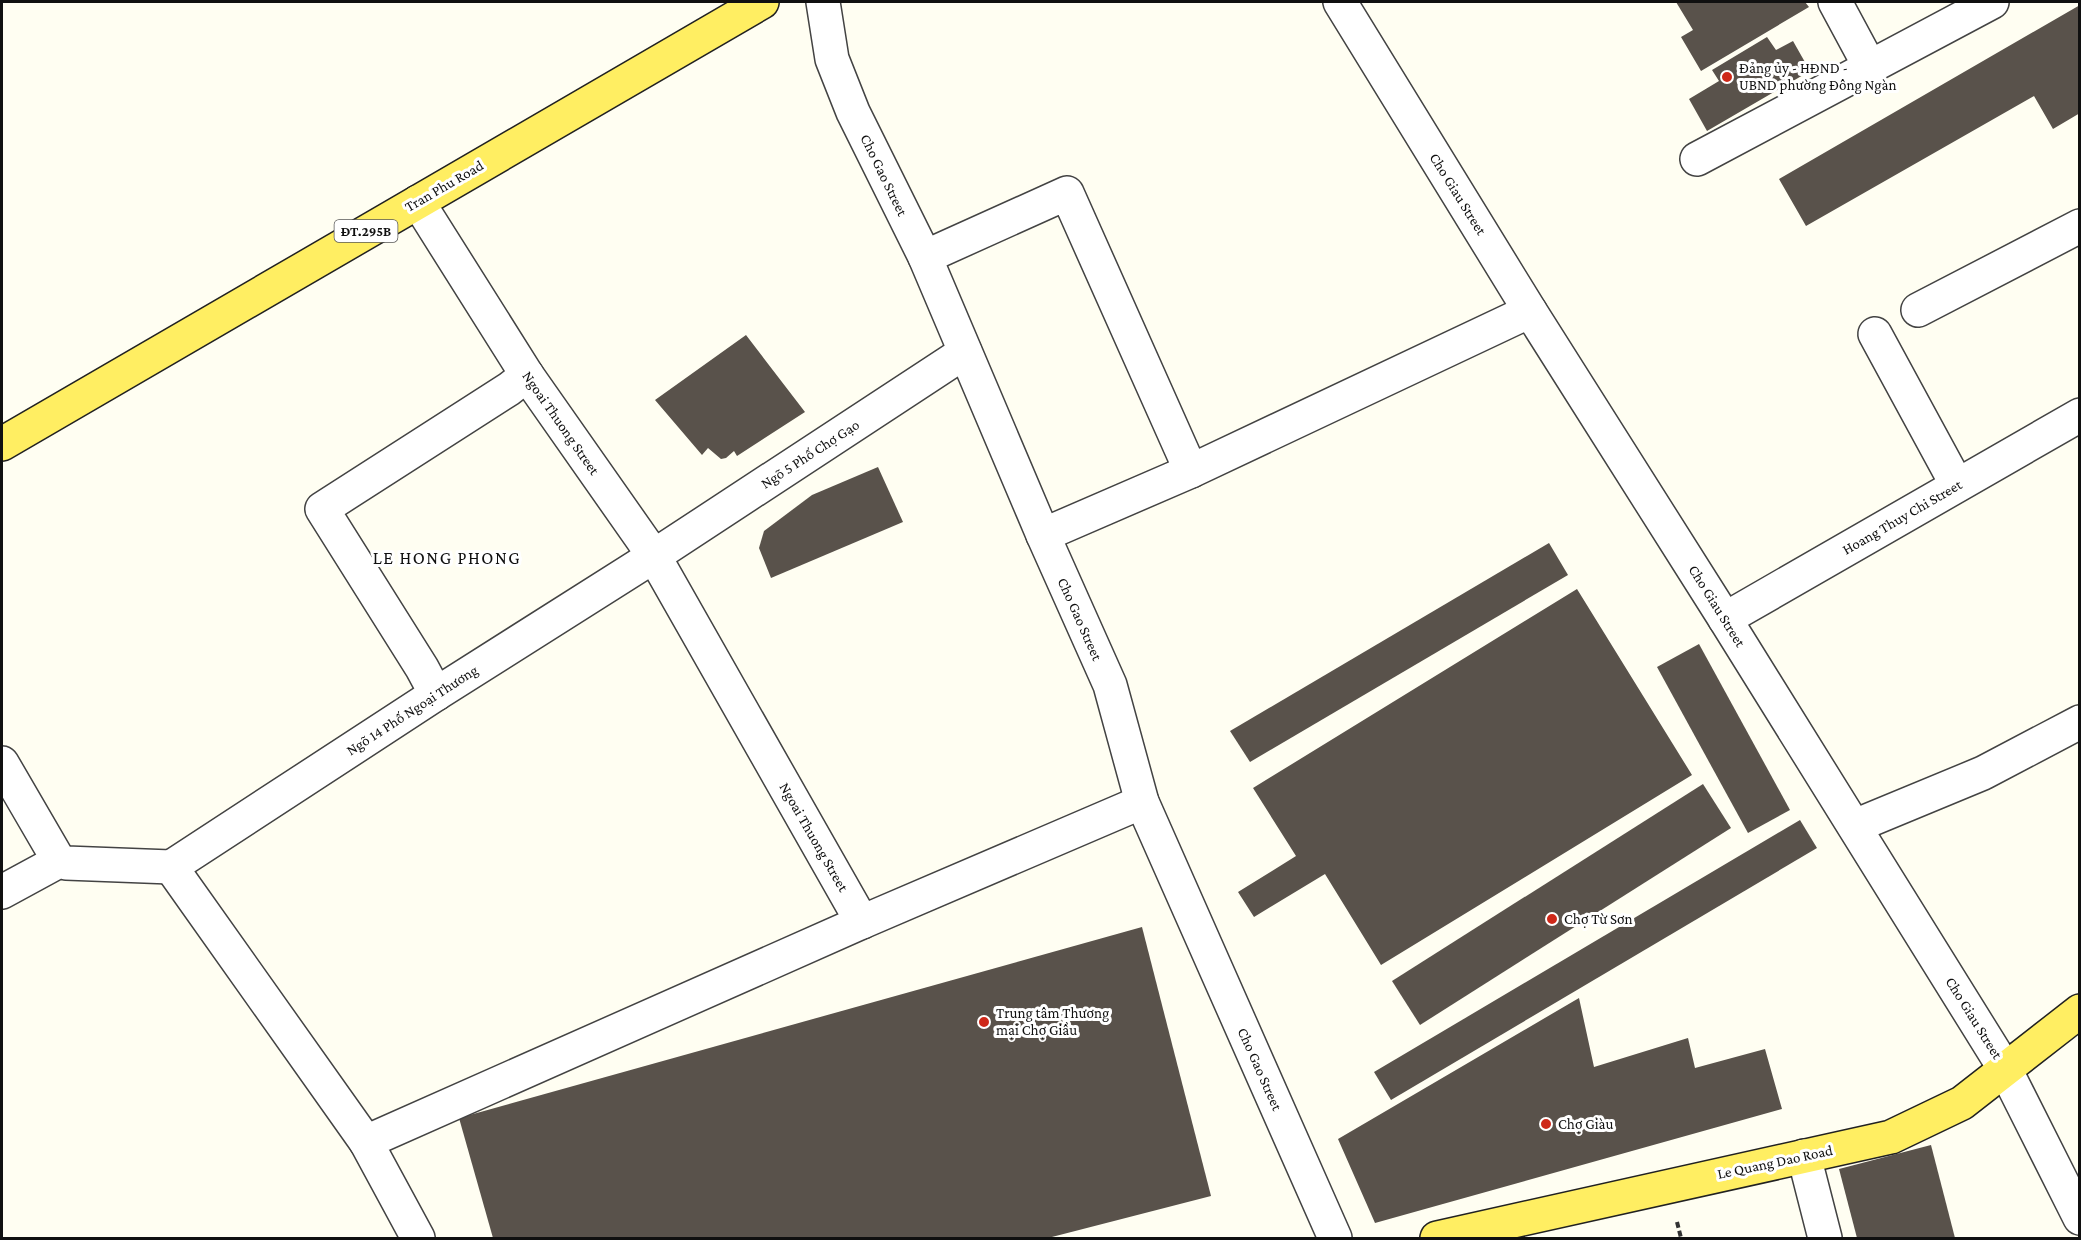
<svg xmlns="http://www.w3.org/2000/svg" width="2081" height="1240" font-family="'Crimson Pro',serif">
<rect width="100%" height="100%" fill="#fffef2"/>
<g fill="#59524b">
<polygon points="1676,2 1805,2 1809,7 1701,71 1681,37 1693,30"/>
<polygon points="2080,5 2080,113 2053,129 2034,96 1806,226 1779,179"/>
<polygon points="1767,37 1776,50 1793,41 1810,71 1707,131 1689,99 1719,81 1712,70"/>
<polygon points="746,335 805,412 737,456 734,451 726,458 721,459 708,448 702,455 655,400"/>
<polygon points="878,467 903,522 771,578 759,548 764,531 812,495"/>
<polygon points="1549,543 1568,575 1250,762 1230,731"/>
<polygon points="1577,589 1692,775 1381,965 1325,874 1254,917 1238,892 1296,856 1253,788"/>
<polygon points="1699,644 1790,810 1748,833 1657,667"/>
<polygon points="1703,784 1731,828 1420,1025 1392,981"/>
<polygon points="1800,820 1817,848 1391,1100 1374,1072"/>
<polygon points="1142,927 1211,1196 1048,1238 493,1238 459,1118"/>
<polygon points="1579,998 1594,1067 1688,1038 1695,1068 1765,1049 1782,1109 1375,1223 1338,1139"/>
<polygon points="1931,1145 1955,1238 1857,1238 1839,1169"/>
</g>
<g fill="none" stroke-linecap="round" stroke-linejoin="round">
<g stroke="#434343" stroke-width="36">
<g id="minor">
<polyline points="823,2 832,59 853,112 925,257 1043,535 1110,685 1142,802 1335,1238"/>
<polyline points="1340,2 1530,311 1725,619 2005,1069 2080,1218"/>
<polyline points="1835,2 1870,67"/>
<polyline points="1697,159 1992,2"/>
<polyline points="418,202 527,375 654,556 862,922 366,1142 418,1238"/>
<polyline points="925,257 1067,193 1191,471 1043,535"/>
<polyline points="1918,310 2080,226"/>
<polyline points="1875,334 1957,485"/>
<polyline points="1191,471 1530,311"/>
<polyline points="1725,619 2080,415"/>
<polyline points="436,694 422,668 322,509 509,389 527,375"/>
<polyline points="2,763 59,861"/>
<polyline points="1855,826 1983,773 2080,722"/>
<polyline points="171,867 436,694 654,556 965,352"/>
<polyline points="171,867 366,1142"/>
<polyline points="2,892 59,861 66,863 171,867"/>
<polyline points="862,922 1142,802"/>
<polyline points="1804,1156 1825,1238"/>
</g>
</g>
<g stroke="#212121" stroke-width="36">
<g id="major">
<polyline points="2,444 762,2"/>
<polyline points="1437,1238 1891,1137 1962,1103 2080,1011"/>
</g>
</g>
<polyline stroke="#323232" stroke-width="4" stroke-dasharray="6 3" stroke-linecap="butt" points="1677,1222 1681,1238"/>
<use href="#minor" stroke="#fff" stroke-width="33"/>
<use href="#major" stroke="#ffee62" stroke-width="33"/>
</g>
<g fill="#ce2819" stroke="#fff" stroke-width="2">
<circle cx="1727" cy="77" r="6"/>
<circle cx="1552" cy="919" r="6"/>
<circle cx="984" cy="1022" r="6"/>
<circle cx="1546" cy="1124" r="6"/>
</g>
<g text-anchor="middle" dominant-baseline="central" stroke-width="6" stroke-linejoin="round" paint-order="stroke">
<rect fill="#fff" stroke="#585858" stroke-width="1.5" x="334.5" y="220" width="63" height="22" rx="4.5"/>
<g font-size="14" font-weight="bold" fill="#101010">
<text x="366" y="231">ĐT.295B</text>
</g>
<g font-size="15" fill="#101010" stroke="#fff" text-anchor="start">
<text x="1739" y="68">Đảng ủy - HĐND -<tspan x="1739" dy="17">UBND phường Đông Ngàn</tspan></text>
<text x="1564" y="919">Chợ Từ Sơn</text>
<text x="996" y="1013">Trung tâm Thương<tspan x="996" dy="17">mại Chợ Giầu</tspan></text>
<text x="1558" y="1124">Chợ Giàu</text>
</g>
<g font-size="15" fill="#101010" stroke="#fff">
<text transform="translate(884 175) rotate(64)">Cho Gao Street</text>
<text transform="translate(444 186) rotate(-30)">Tran Phu Road</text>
<text transform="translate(1458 194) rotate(58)">Cho Giau Street</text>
<text transform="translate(561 423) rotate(55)">Ngoai Thuong Street</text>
<text transform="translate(810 454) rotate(-33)">Ngõ 5 Phố Chợ Gạo</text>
<text transform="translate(1902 517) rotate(-30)">Hoang Thuy Chi Street</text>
<text transform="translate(1717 606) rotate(58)">Cho Giau Street</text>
<text transform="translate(1080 619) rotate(66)">Cho Gao Street</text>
<text transform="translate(412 710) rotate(-33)">Ngõ 14 Phố Ngoại Thương</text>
<text transform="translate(814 837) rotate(60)">Ngoai Thuong Street</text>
<text transform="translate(1974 1018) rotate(58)">Cho Giau Street</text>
<text transform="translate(1260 1069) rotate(66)">Cho Gao Street</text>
<text transform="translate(1775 1162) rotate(-12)">Le Quang Dao Road</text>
</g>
<g font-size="18" letter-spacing="1.5" fill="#101010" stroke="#fff">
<text x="447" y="558">LE HONG PHONG</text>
</g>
</g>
<rect width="2081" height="1240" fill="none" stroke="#101010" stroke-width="6"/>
</svg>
